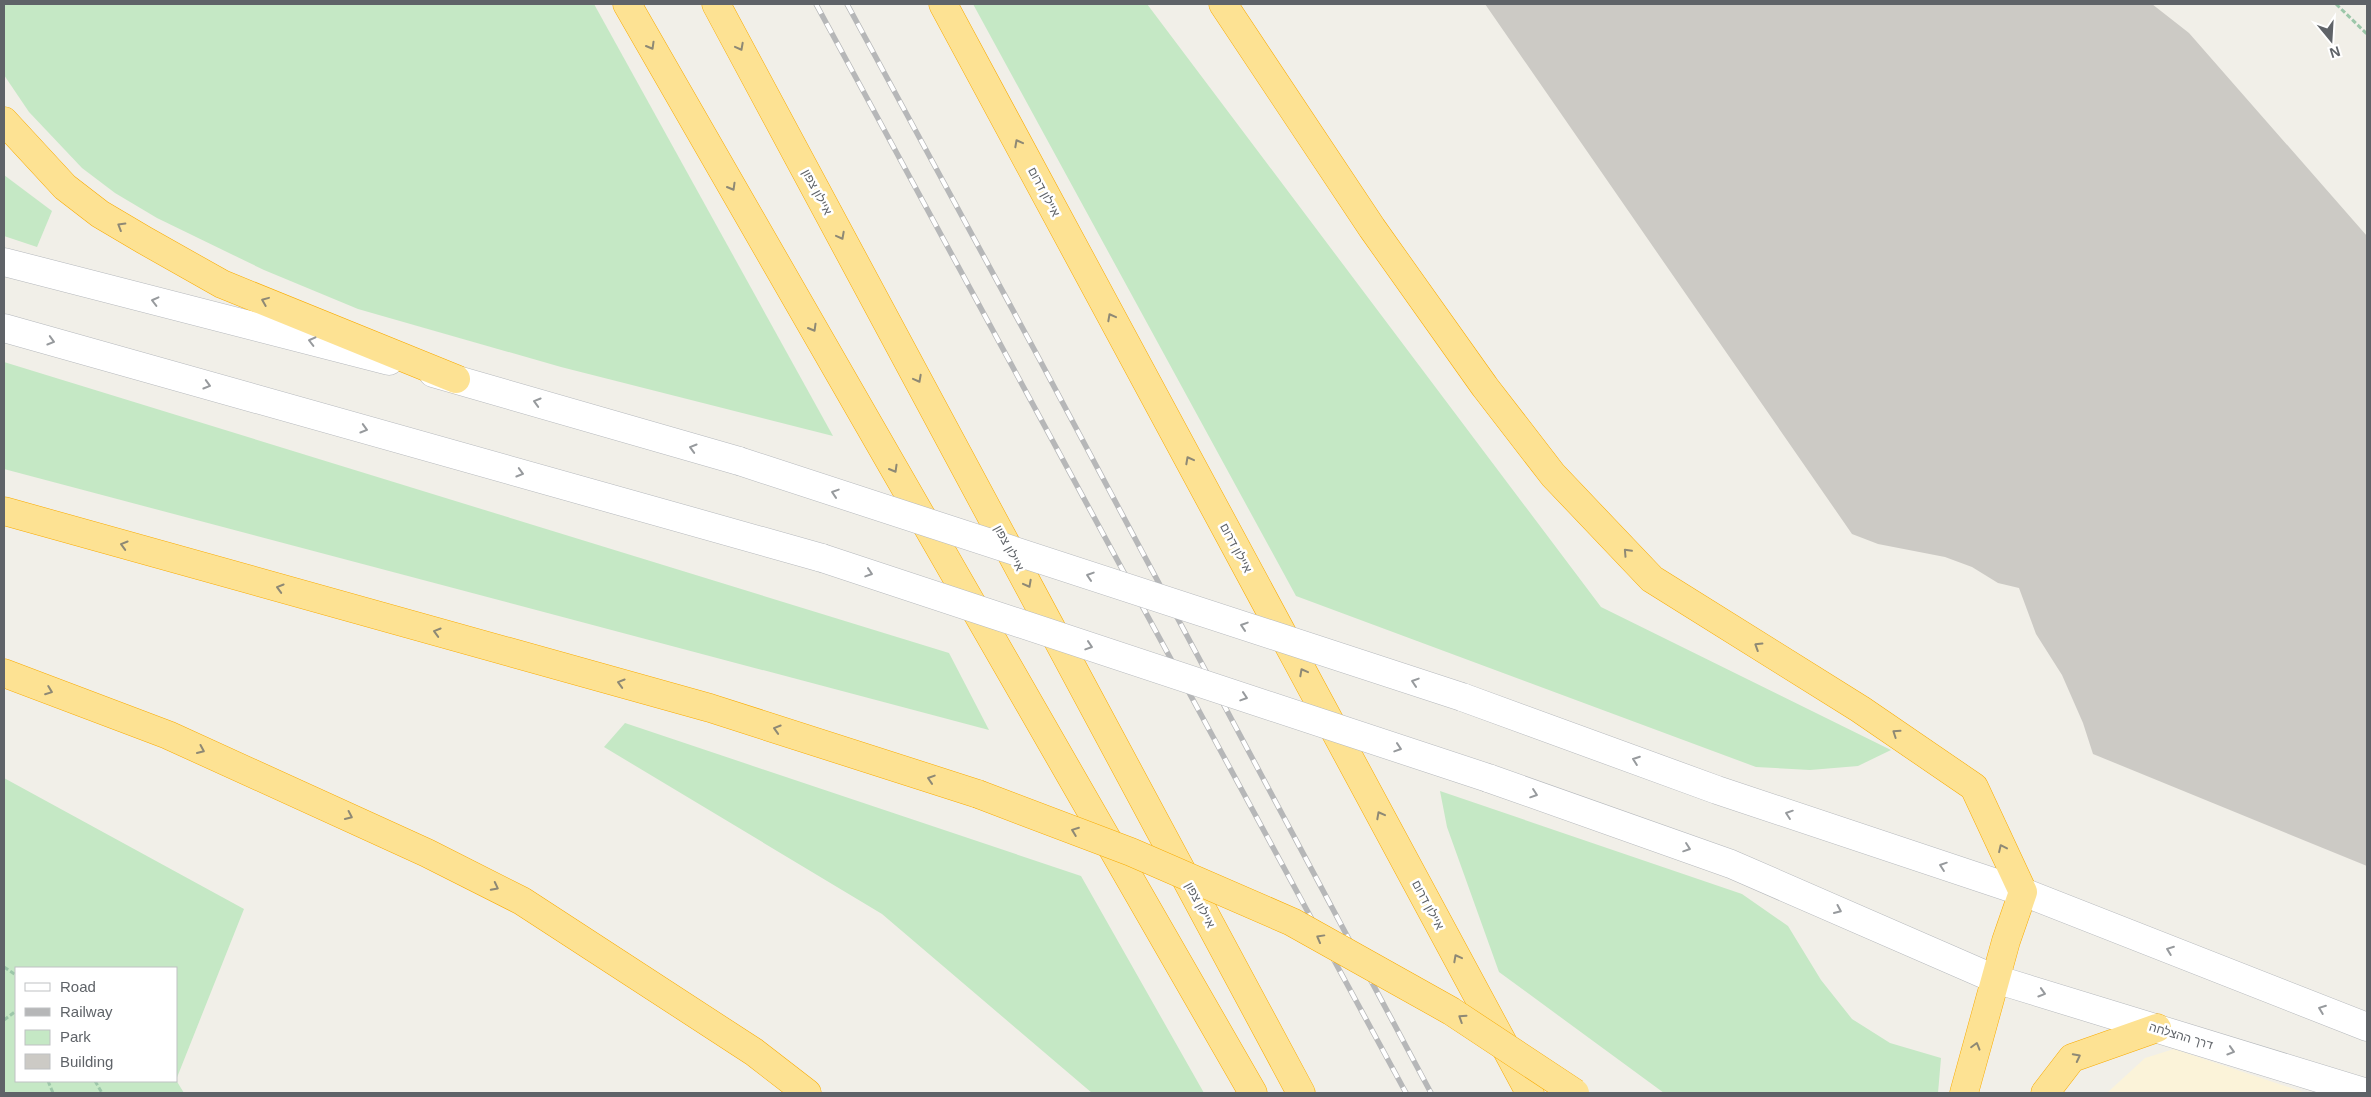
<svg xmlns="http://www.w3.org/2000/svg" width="2371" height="1097" font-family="Arial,Heebo,sans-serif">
<rect width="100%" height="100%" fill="#f1efe8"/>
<g fill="#c5e8c5" fill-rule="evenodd">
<polygon points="4,4 594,4 833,436 561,367 358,309 264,270 157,218 115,193 82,168 29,112 4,75"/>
<polygon points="973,4 1147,4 1601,607 1891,750 1858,766 1810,770 1756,767 1296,596"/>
<polygon points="4,175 52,211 37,247 4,236"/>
<polygon points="4,362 949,653 989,730 4,469"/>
<polygon points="625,723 1081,876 1204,1093 1092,1093 882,914 604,747"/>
<path d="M4,778L244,909L176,1080L184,1093H4ZM176,968V1081H16V968Z"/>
<polygon points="1440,791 1742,894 1788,926 1821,980 1852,1019 1890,1043 1941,1058 1938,1093 1664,1093 1499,972 1447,827"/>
</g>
<polygon fill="#fbf3d9" points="2174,1049 2306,1093 2107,1093 2145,1058"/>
<polygon fill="#cccac5" points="1485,4 2152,4 2189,33 2367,236 2367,866 2093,754 2083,723 2062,675 2036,634 2019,588 1998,583 1972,567 1945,557 1878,544 1852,534"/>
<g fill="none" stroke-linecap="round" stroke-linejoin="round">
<g stroke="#b5b8bc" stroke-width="29">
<g id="tertiary">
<polyline points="4,262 389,361"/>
<polyline points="4,328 822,558"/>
<polyline points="433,373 739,461"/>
<polyline points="1462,697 1717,790 2023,892 2367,1027"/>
<polyline points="1488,778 1731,864 1995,979 2367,1093"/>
</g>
</g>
<g stroke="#f9ab00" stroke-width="29">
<g id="motorway">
<polyline points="627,4 1253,1093"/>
<polyline points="716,4 1301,1093"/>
<polyline points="943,4 1530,1093"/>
<polyline points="1223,4 1372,228 1485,387 1553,475 1652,579 1860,709 1974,787 2023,892 2006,941 1964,1093"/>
<polyline points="4,121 65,187 100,214 144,240 222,284 456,379"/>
<polyline points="4,511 710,708 978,794"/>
<polyline points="4,673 168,735 427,853 522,901 754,1052 807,1093"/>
<polyline points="2045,1093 2072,1058 2157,1028"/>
</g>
</g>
<g stroke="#9cc7a9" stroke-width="3" stroke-dasharray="5 2.5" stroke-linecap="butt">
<polyline points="2336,4 2367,34"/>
<polyline points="4,967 16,975"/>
<polyline points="4,1020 16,1011"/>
<polyline points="48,1081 53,1093"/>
<polyline points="95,1081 102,1093"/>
</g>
<use href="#tertiary" stroke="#fff" stroke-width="28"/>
<use href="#motorway" stroke="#fde293" stroke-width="28"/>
<g stroke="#b6b7b8" stroke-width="5.5">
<g id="rail">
<polyline points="816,4 1406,1093"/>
<polyline points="847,4 1035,351 1431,1093"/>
</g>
</g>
<use href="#rail" stroke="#fff" stroke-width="4" stroke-dasharray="11" stroke-linecap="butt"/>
<g stroke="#b5b8bc" stroke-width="29" stroke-linecap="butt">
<g id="tertiary-bridge">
<polyline points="739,461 1462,697"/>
<polyline points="822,558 1488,778"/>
</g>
</g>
<g stroke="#f9ab00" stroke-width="29" stroke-linecap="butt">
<polyline id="motorway-bridge" points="978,794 1131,852 1292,922 1451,1011 1575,1093"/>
</g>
<use href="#tertiary-bridge" stroke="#fff" stroke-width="28"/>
<use href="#motorway-bridge" stroke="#fde293" stroke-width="28"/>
</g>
<defs><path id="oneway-chevron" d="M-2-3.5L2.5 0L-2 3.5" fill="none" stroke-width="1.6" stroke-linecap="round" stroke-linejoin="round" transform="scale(1.25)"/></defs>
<g stroke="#8e8975">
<use href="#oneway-chevron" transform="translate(651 46) rotate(60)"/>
<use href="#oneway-chevron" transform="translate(740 47) rotate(62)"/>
<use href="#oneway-chevron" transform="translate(1018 143) rotate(-118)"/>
<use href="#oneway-chevron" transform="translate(732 187) rotate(60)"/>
<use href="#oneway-chevron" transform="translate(121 226) rotate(-149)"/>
<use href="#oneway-chevron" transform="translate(841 236) rotate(62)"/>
<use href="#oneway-chevron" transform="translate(265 301) rotate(-158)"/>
<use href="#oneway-chevron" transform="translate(1111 317) rotate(-118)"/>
<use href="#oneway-chevron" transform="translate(813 328) rotate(60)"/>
<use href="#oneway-chevron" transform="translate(918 379) rotate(62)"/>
<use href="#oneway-chevron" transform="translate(1189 460) rotate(-118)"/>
<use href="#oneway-chevron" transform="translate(894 469) rotate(60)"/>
<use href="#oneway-chevron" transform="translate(124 545) rotate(-164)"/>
<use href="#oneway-chevron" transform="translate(1627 552) rotate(-133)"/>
<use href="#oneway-chevron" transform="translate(1028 584) rotate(62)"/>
<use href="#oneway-chevron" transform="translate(280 588) rotate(-164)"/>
<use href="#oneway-chevron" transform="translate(437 632) rotate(-164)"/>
<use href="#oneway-chevron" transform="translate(1758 646) rotate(-148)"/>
<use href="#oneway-chevron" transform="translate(1303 672) rotate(-118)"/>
<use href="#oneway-chevron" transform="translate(621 683) rotate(-164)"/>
<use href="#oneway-chevron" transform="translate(49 691) rotate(21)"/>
<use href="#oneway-chevron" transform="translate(777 729) rotate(-163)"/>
<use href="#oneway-chevron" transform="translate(1896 733) rotate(-146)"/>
<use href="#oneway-chevron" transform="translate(201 750) rotate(24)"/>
<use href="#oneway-chevron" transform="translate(931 779) rotate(-162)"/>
<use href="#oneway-chevron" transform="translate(1380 815) rotate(-118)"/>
<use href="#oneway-chevron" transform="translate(349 816) rotate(25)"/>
<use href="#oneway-chevron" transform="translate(1075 831) rotate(-159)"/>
<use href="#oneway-chevron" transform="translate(2002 848) rotate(-115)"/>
<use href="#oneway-chevron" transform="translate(495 887) rotate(27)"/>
<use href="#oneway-chevron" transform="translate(1320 938) rotate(-151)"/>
<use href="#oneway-chevron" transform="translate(1457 958) rotate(-118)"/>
<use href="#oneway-chevron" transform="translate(1462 1018) rotate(-147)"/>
<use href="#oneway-chevron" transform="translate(1976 1046) rotate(-74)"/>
<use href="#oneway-chevron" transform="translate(2077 1057) rotate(-27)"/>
</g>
<g stroke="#979a9d">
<use href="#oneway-chevron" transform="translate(155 301) rotate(-166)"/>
<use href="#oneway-chevron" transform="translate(51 341) rotate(16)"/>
<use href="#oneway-chevron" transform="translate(312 341) rotate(-166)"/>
<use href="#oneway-chevron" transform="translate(207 385) rotate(16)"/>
<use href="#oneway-chevron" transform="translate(537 402) rotate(-164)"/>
<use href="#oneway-chevron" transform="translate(364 429) rotate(16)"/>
<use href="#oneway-chevron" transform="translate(693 448) rotate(-164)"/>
<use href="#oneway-chevron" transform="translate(520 473) rotate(16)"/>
<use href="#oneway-chevron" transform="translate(835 493) rotate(-162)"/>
<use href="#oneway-chevron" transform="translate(869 573) rotate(18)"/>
<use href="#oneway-chevron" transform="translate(1090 576) rotate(-162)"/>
<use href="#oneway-chevron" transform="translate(1244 626) rotate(-162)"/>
<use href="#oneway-chevron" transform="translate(1089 646) rotate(18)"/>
<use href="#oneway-chevron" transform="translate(1415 682) rotate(-162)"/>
<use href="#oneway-chevron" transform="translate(1244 697) rotate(18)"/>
<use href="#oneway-chevron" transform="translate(1398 748) rotate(18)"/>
<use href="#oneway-chevron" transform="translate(1636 760) rotate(-160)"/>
<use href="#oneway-chevron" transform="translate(1534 794) rotate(19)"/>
<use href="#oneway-chevron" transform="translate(1789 814) rotate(-161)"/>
<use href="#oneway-chevron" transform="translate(1687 848) rotate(19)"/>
<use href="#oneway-chevron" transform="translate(1943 866) rotate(-161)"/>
<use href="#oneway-chevron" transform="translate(1838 910) rotate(24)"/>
<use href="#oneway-chevron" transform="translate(2170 950) rotate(-159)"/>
<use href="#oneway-chevron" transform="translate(2042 993) rotate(17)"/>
<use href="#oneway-chevron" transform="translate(2322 1009) rotate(-159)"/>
<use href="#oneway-chevron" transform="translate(2231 1051) rotate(17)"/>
</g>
<g text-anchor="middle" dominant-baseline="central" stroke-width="5" stroke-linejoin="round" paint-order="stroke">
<g font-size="12" fill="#5f6368" stroke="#fff">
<text transform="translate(817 192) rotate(62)">איילון צפון</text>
<text transform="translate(1044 192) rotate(62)">איילון דרום</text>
<text transform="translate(1009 548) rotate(62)">איילון צפון</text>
<text transform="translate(1236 548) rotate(62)">איילון דרום</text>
<text transform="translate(1200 905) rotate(62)">איילון צפון</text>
<text transform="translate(1428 905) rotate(62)">איילון דרום</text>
<text transform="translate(2181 1036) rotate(17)">דרך ההצלחה</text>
</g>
</g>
<rect width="2371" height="1097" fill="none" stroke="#5f6368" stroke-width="10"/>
<rect x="15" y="967" width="162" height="115" fill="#ffffff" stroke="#bfc1c3"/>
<rect x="25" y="983" width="25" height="8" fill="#ffffff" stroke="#bfc1c3"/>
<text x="60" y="992" font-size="15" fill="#5f6368">Road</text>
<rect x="25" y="1008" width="25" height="8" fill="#b6b7b8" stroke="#bfc1c3"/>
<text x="60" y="1017" font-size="15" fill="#5f6368">Railway</text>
<rect x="25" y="1030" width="25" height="15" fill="#c5e8c5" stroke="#bfc1c3"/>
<text x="60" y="1042" font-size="15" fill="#5f6368">Park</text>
<rect x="25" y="1054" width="25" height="15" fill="#cccac5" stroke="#bfc1c3"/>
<text x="60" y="1067" font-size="15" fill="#5f6368">Building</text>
<g transform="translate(2331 40) rotate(162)" stroke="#ffffff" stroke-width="4" paint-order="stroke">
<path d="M0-4L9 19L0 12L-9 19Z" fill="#5f6368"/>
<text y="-8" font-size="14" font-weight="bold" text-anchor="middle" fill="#5f6368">N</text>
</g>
</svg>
